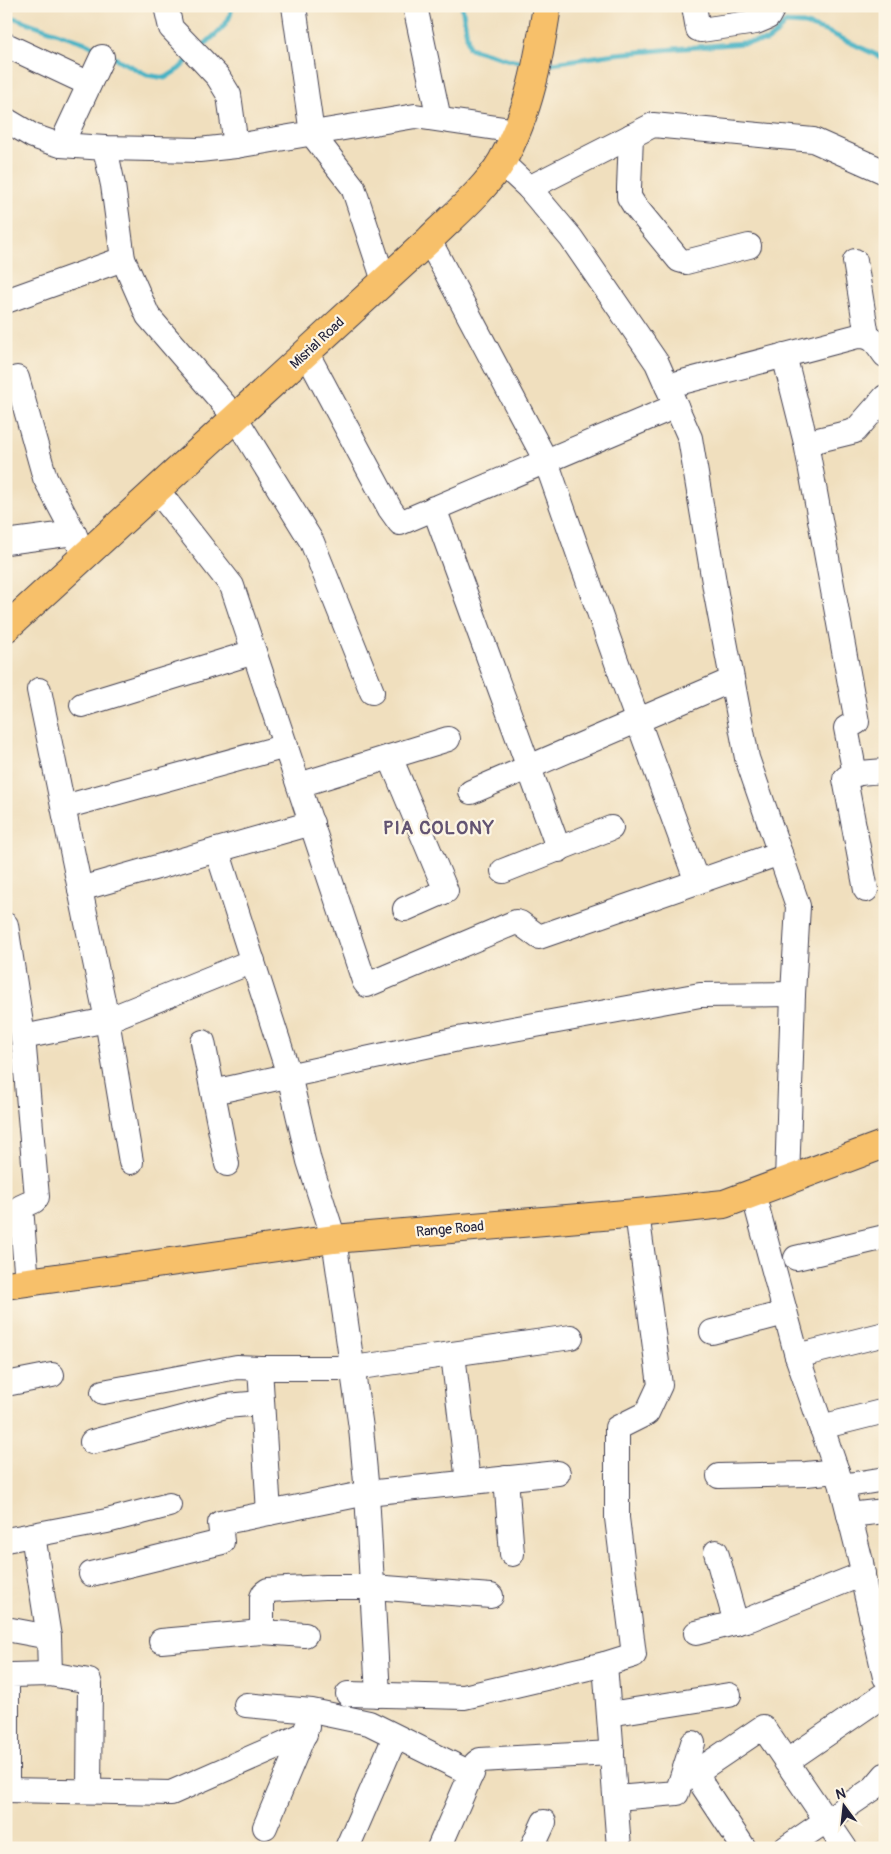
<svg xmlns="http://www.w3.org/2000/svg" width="891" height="1854" font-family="Pangolin,sans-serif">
<rect width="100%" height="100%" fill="#fcf5e5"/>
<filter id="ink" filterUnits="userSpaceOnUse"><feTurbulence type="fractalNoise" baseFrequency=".02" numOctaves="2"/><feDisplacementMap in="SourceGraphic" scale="10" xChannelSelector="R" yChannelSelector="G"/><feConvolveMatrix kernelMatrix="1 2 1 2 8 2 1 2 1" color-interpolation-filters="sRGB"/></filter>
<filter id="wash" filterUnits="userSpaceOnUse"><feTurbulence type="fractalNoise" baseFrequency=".0096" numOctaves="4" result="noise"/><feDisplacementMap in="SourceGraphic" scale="20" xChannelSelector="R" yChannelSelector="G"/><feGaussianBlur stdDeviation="1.12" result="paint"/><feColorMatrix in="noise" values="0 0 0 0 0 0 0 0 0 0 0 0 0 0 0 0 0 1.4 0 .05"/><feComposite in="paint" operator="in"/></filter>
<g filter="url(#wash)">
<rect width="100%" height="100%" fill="#f0dfbe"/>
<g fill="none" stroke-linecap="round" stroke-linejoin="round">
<g stroke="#46b2c4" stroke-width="5">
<polyline points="462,6 469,48 510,60 530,63"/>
<polyline points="6,15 86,43 99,50"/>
<path d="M201,48C211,37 234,23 231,6"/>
<polyline points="109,55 147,75 165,78 179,69 191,57"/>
<polyline points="546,64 615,54 767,41 775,35 785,23 804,24 828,32 885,59"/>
</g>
</g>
</g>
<g filter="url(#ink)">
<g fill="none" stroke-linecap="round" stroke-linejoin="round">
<g stroke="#413e4f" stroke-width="26">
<g id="minor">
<polyline points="166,6 171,28 202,60 218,77 229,95 236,146"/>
<polyline points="294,6 312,134 353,187 384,281"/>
<polyline points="415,6 439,119"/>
<polyline points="694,6 698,29 701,30 756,22 768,17 774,6"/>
<polyline points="6,45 89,84"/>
<polyline points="6,120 33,136 50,142 61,145 105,148 199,150 236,146 415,116 516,131"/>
<polyline points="631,136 629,188 629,197 634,205 679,260 686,262 749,246"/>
<polyline points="61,145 102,57"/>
<polyline points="105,148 113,185 123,259 148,316 235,417 312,542 372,692"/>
<polyline points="501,162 529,188 571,238 657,363 690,438 716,594 747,758 798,906 793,994 787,1181"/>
<polyline points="529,188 653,125 813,140 885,172"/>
<polyline points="429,240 546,461 624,683 697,882"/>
<polyline points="855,261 867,336"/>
<polyline points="6,301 123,259"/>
<polyline points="306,352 390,509 400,523 676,406"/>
<polyline points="784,355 806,443 857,722 846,728 854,769 857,774"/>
<polyline points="17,378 45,478 74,533"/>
<path d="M667,386L858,336C874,336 876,343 885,355"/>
<polyline points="806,443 855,431 885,397"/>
<polyline points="157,490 232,586 364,981 367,985 516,922 520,923 539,937 780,853"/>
<polyline points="434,508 559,850"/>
<polyline points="6,542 74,533 80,547"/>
<polyline points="39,690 107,1020 131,1162"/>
<polyline points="82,705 254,652"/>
<polyline points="390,757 446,891 405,909"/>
<polyline points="299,785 448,739"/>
<polyline points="471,792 732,680"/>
<polyline points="64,807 286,746"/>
<polyline points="217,850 289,1075 309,1161 334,1239 361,1428 367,1493 378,1695"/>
<polyline points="503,871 611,828"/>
<polyline points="80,889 312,823"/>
<path d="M866,890L845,779C851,772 875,772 885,771"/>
<polyline points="6,925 23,1037 37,1197 34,1201 21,1207 27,1283"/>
<polyline points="23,1037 107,1020 253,961"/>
<polyline points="203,1042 227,1164"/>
<polyline points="213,1092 458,1039 700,995 793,994"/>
<polyline points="753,1193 797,1356 842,1486 861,1562 865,1589 885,1677"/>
<polyline points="796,1258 885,1237"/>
<polyline points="712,1332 785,1313"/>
<polyline points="453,1354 468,1482"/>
<polyline points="797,1356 885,1334"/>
<polyline points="260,1368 269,1513"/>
<polyline points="6,1384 52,1375"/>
<polyline points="103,1392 237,1367 260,1368 353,1368 571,1337"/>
<polyline points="821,1427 885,1411"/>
<polyline points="92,1442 226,1406 262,1403"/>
<polyline points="719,1476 806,1474 837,1471"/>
<polyline points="506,1478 512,1554"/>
<polyline points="842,1486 885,1479"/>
<polyline points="849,1515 885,1511"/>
<polyline points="33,1535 49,1637 50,1674"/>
<polyline points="6,1540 107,1521 169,1505"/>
<polyline points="716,1552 736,1623"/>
<polyline points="91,1574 222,1542 220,1523 367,1493 558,1473"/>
<polyline points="6,1629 49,1637"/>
<polyline points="262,1632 262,1597 264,1593 268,1590 325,1587 373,1587 491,1596"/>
<polyline points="696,1633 750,1619 863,1574"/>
<polyline points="161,1641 262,1632 305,1635"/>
<polyline points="605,1664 619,1848"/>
<polyline points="348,1694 464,1697 605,1664 634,1655 617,1518 617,1428 647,1413 660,1385 637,1213"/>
<polyline points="246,1705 312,1711 369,1723 472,1774"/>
<polyline points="609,1714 729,1695"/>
<polyline points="786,1762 885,1694"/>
<polyline points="6,1790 171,1793 305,1734"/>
<polyline points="7,1790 7,1679 11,1675 50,1674 89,1681 90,1685 89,1791"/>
<polyline points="616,1798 677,1793 693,1743"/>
<polyline points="265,1827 307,1727"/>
<polyline points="347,1848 395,1737"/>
<polyline points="439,1848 476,1763 480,1760 612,1753"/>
<polyline points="532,1848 544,1822"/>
<polyline points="744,1848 703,1786 698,1771 763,1727 845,1848"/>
<polyline points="786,1848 874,1788 885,1775"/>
</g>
</g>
<g stroke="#413e4f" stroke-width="30">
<g id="major">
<path d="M6,628L429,240C453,216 485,190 502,161C529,114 539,58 547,6"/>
<polyline points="6,1285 334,1239 637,1213 724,1204 885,1144"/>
</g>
</g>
<use href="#minor" stroke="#fff" stroke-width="24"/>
<use href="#major" stroke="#f7c06b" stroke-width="28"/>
</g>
</g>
<g text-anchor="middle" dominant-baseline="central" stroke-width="4.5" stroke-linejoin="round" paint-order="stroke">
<g font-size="14" fill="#22223b" stroke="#fcf5e5">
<text transform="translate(317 343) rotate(-43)">Misrial Road</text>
<text transform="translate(450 1229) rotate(-5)">Range Road</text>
</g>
<g font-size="19" font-weight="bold" letter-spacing="1" fill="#635472" stroke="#fcf5e5">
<text x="439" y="828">PIA COLONY</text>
</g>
</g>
<rect width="891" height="1854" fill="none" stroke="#fcf5e5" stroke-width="25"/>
<g transform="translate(844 1806) rotate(345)" stroke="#fcf5e5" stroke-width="4" paint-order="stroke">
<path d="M0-4L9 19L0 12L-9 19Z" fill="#22223b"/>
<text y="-8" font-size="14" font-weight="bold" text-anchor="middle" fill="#22223b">N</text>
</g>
</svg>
